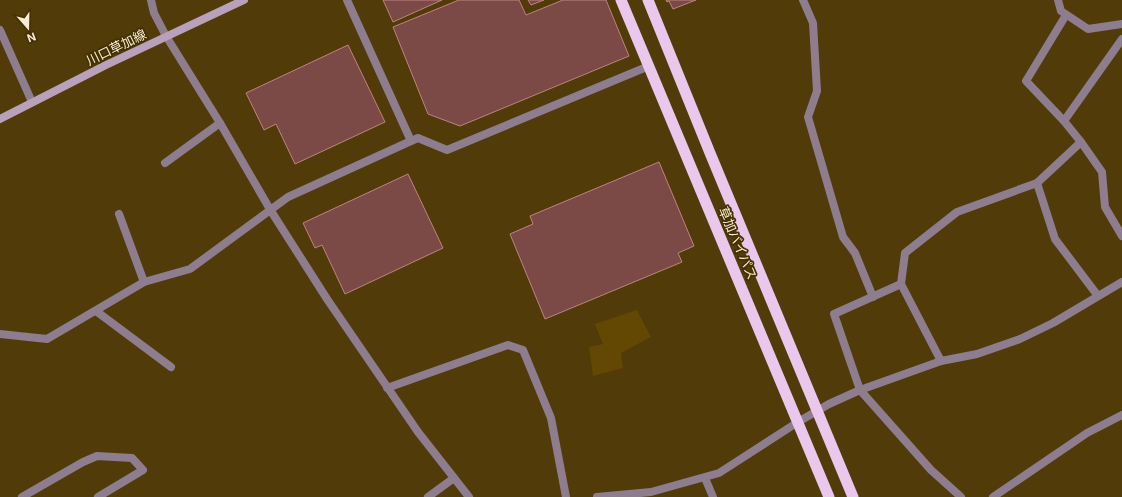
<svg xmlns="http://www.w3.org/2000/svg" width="1122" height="497" font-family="Inter,'Noto Sans JP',sans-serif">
<rect width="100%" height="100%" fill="#503b09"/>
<polygon fill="#634803" points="637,310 651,337 621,353 623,368 593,376 589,347 603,344 595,324"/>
<g fill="#7b4946" stroke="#bd8581">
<polygon points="383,0 442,0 393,22"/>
<polygon points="459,0 519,0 526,15 563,0 606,0 629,56 460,126 428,114 393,27"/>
<polygon points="528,0 544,0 531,5"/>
<polygon points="666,0 696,0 673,9 669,1 667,2"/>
<polygon points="348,45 385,122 295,164 276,124 264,130 246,93"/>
<polygon points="659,162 694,246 678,253 682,262 545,319 510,234 533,224 530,216"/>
<polygon points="408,174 443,248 345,294 322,245 315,248 303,223"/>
</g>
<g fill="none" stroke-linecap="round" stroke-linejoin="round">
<g stroke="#8d7d8e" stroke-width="8">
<polyline points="0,30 32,102"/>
<polyline points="119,214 144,282"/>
<polyline points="22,497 83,462 97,456 132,458 143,470 98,497"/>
</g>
<g stroke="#8d7d8e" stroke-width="8">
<polyline points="151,0 154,13 166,36 220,123 271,211 327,299 418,432 469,497"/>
<polyline points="347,0 411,141 418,138 447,150 649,66"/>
<polyline points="803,0 813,23 817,91 808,117 843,237 855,253 873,297"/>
<polyline points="1058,0 1061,11 1088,29 1122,24"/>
<polyline points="1066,15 1026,81 1064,121 1081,142 1102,172 1105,207 1122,236"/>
<polyline points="1064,121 1122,39"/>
<polyline points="165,163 220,123"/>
<polyline points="1037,183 1055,239 1098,296"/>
<polyline points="901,284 834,314 860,390 931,470 961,497"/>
<polyline points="96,311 171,367"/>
<polyline points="0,334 47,339 144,282 190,269 288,197 411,141"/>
<polyline points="941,361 901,284 905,253 957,212 1037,183 1081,142"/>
<polyline points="387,388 508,345 523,350 551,418 566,497"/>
<polyline points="705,478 713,497"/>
<polyline points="428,497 454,478"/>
<polyline points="597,497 651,492 719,473 798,422 829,404 860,390 941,361 977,354 1020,339 1053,323 1122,282"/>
<polyline points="993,497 1087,433 1122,415"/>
</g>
<polyline stroke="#b9a0bb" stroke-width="8" points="0,119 106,65 244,0"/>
<g stroke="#eac7ec" stroke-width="11">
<polyline points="621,0 829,497"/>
<polyline points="648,0 710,153 853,497"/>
</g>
</g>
<g text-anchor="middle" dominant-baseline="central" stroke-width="3.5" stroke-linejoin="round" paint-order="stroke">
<g font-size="13" fill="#f9edd5" stroke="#453000">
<text transform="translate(116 47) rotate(-26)">川口草加線</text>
<text transform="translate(738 243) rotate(67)">草加バイパス</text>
</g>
</g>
<g transform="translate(28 28) rotate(160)" stroke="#453000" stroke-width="3" paint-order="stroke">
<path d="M0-3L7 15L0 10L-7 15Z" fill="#f9edd5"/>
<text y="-6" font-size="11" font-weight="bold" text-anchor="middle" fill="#f9edd5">N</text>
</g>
</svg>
